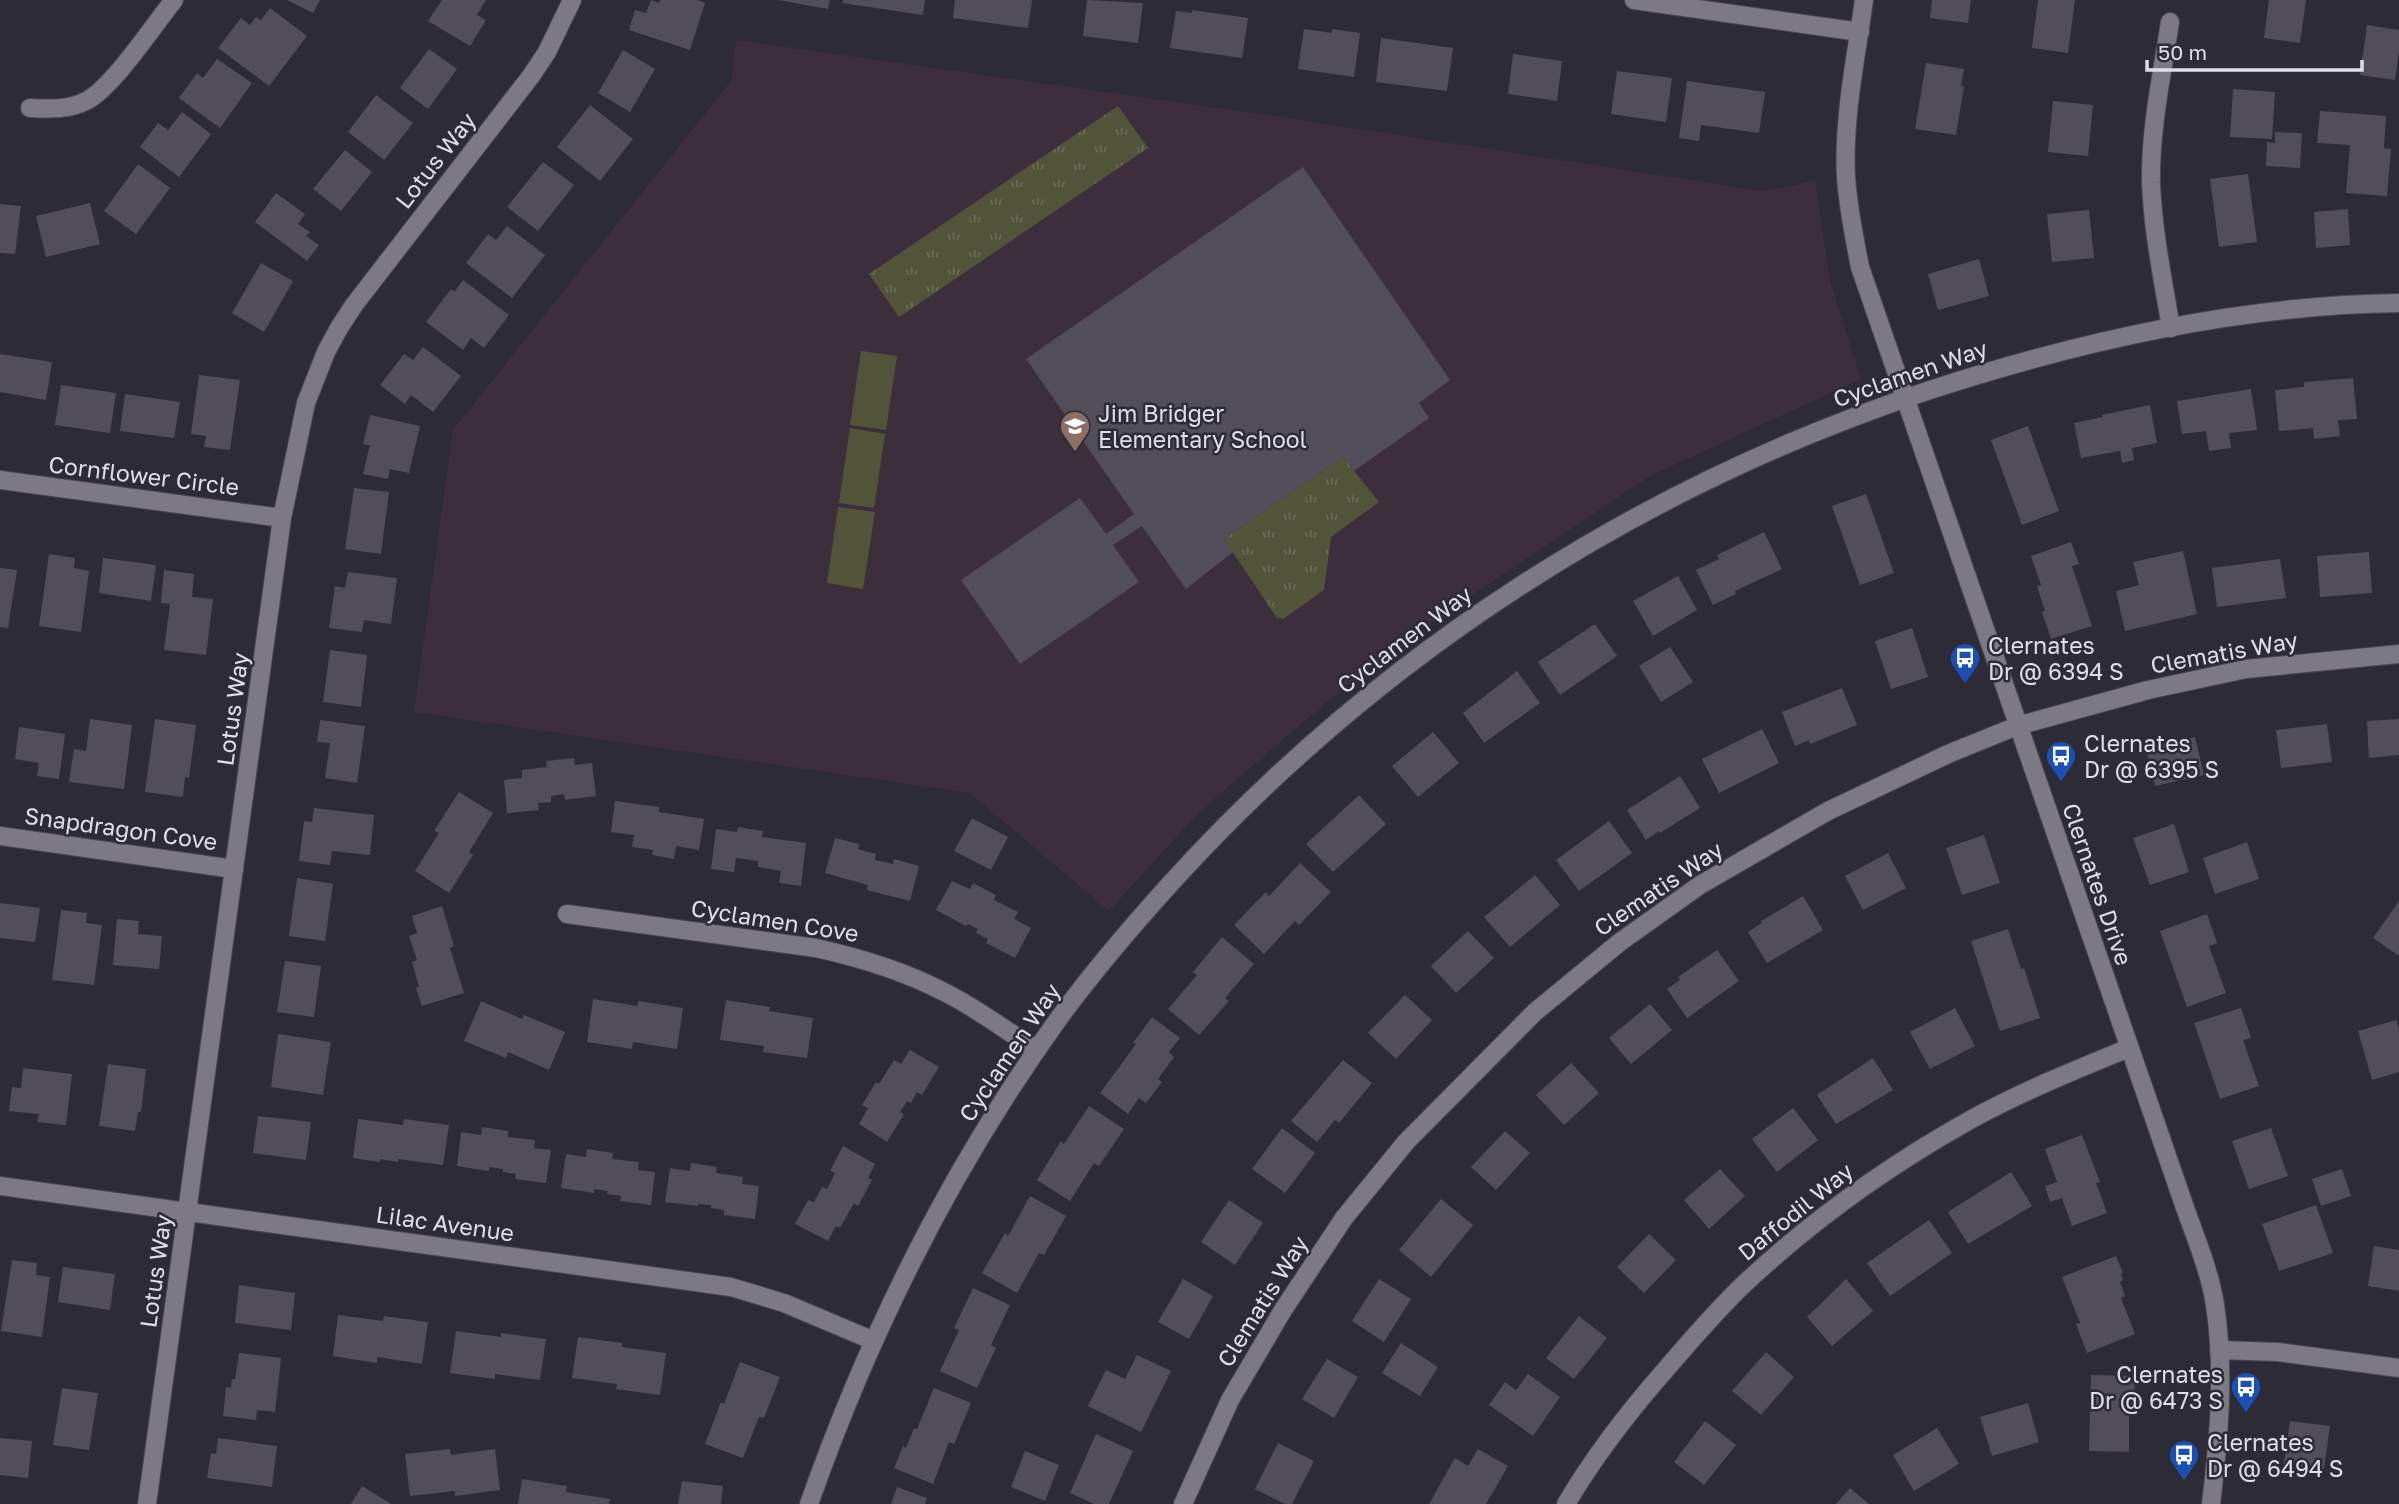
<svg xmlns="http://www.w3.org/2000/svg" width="2399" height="1504" font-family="'Golos Text',sans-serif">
<defs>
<pattern id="grass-tufts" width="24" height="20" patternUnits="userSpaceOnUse" patternTransform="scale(1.75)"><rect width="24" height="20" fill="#52543a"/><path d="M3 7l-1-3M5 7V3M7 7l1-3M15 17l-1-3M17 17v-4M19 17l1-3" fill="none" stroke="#6b6c56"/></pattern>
</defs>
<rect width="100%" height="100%" fill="#2d2b35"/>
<polygon fill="#3d2e3b" points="736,40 1254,113 1762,191 1815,181 1830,281 1861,379 1650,476 1378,658 1200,811 1109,911 970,793 414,712 453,430 731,81"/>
<g fill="url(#grass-tufts)">
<polygon points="1118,106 1148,148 899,317 869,274"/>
<polygon points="1343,457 1379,502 1331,537 1324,590 1283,619 1277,618 1224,539"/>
</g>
<g fill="#52543a">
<polygon points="861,351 897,356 886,430 850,425"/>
<polygon points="850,428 885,434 874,508 839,503"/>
<polygon points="838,507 875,512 863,589 827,583"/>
</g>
<g fill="#514e59">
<polygon points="287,0 320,0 313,13"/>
<polygon points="442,0 486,0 477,15 486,20 470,46 428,21"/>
<polygon points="651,0 659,3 660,0 698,0 705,3 690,50 629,30 635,10 646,13"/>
<polygon points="778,0 830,0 828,9"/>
<polygon points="843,0 925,0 923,15 842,3"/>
<polygon points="955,0 1032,0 1028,28 953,18"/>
<polygon points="1087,0 1143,3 1138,43 1083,36"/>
<polygon points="1932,0 1971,0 1968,23 1930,18"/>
<polygon points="2038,0 2075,0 2068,53 2032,48"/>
<polygon points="2269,0 2306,0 2300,43 2264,38"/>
<polygon points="270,8 307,36 269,86 218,48 241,18 250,25 256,17 261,20"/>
<polygon points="1192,10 1248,18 1242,58 1170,48 1176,11 1192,13"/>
<polygon points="2367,25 2399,30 2399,51 2395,80 2360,75"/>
<polygon points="1304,29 1332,33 1332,29 1360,33 1354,77 1298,69"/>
<polygon points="1381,38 1453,48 1447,91 1376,82"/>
<polygon points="429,49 457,69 428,109 400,88"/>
<polygon points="623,50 655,69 630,112 598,93"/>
<polygon points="1513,54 1562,61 1557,101 1508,94"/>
<polygon points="217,59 252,83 220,128 179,98 197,73 203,78"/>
<polygon points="1926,63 1964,69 1961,86 1964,86 1956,135 1915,129"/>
<polygon points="1617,71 1672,78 1666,122 1611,114"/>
<polygon points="1687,81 1765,92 1759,133 1701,125 1699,141 1679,138"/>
<polygon points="2233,89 2275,92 2272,139 2230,137"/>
<polygon points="376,95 413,123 384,160 348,132"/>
<polygon points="2053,101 2093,105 2088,156 2048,152"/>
<polygon points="590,105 633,139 600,181 557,147"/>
<polygon points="2320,111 2386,116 2384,148 2391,149 2387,196 2346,193 2350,145 2317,143"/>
<polygon points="182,112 211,134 179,177 140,147 158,123 168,130"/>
<polygon points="2275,132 2302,133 2300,168 2266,166 2267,142 2275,143"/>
<polygon points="345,150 372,172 341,211 313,189"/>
<polygon points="543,162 574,185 538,231 507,207"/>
<polygon points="138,164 170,188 136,234 104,211"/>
<polygon points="1303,167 1450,380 1419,403 1429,418 1354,471 1343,457 1224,539 1233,552 1186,589 1142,526 1113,545 1139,582 1020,664 961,580 1080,498 1106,534 1134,514 1026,359"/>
<polygon points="2248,174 2257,242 2219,247 2210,179"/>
<polygon points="276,193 305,214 298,224 310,232 306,236 319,245 307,261 255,222"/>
<polygon points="90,203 100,244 46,257 36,216"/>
<polygon points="0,204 21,206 15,254 0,253"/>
<polygon points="2348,209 2350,245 2316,248 2314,212"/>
<polygon points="2089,210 2094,258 2052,262 2047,214"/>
<polygon points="507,226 545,255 512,298 466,263 488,234 496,240"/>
<polygon points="1979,259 1989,296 1938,310 1928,274"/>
<polygon points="261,263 293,281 264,332 232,313"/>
<polygon points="463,280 509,315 484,348 471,338 463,350 426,322 451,289 454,292"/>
<polygon points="423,347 461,376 433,412 411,395 405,404 380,385 404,354 413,360"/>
<polygon points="0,354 52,362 46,400 0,392"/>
<polygon points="199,375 240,380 230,450 204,447 206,436 191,434"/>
<polygon points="2353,378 2357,419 2338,420 2340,436 2314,439 2313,428 2279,431 2275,390 2304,387 2304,382"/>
<polygon points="61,385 116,393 110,433 55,425"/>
<polygon points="2251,389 2257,430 2229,433 2231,448 2209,451 2206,431 2182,434 2177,401"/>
<polygon points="125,394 180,402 174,438 120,431"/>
<polygon points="2150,405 2157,443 2132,448 2134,460 2122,463 2120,451 2081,458 2074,423 2103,417 2102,415"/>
<polygon points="370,415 420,426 409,473 390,469 388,479 363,474 370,445 363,444"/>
<polygon points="2028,426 2059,511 2022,525 1991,440"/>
<polygon points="354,488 389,492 381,554 345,549"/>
<polygon points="1866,494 1894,573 1860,585 1832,506"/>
<polygon points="1764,532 1782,569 1735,591 1736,594 1713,605 1696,570 1719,559 1717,555"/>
<polygon points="2071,542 2079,564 2072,566 2092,626 2051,639 2042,612 2045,611 2037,586 2041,585 2031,556"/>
<polygon points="2183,551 2197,614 2125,631 2116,591 2139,585 2133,562"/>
<polygon points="2369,552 2372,593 2320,597 2317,556"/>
<polygon points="49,554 75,558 74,568 89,571 81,632 39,626"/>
<polygon points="103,558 156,565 151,601 99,593"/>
<polygon points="2280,559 2286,598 2217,607 2212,568"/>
<polygon points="0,568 17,570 8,628 0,627"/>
<polygon points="164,570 194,574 192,597 213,599 206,655 164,650 170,604 161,603"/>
<polygon points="348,572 397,578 391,624 364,620 362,632 329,628 335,586 345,588"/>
<polygon points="1678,576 1697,610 1653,636 1633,601"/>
<polygon points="1595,624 1617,656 1560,695 1538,662"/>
<polygon points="1912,628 1928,677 1891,689 1875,641"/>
<polygon points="1670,647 1693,682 1661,702 1639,666"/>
<polygon points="330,650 367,655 361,707 323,702"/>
<polygon points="1517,671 1540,703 1484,743 1463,713"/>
<polygon points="1842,688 1857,725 1810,744 1809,740 1795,746 1782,712"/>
<polygon points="90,719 132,725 124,789 69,782 74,749 86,751"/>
<polygon points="155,719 196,725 189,778 185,777 183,797 145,792"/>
<polygon points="2399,719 2399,755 2369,758 2367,721"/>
<polygon points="320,720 365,726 357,783 325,778 330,743 317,742"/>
<polygon points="2327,724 2332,762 2281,768 2276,730"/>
<polygon points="19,727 65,734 59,779 37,776 39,763 15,759"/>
<polygon points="1762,729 1779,763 1719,793 1702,759"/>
<polygon points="1433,732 1459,763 1418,797 1392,766"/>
<polygon points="2195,737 2204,775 2155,786 2146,748"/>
<polygon points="574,758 575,765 592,763 596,796 565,800 564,794 551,796 551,802 538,803 539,810 507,813 504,780 522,778 522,770 547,767 546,761"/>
<polygon points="1680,776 1700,808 1660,833 1659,831 1646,840 1627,810"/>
<polygon points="459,792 493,813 469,852 473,855 449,893 415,871 439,833 434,831"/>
<polygon points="1359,795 1386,824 1333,872 1306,844"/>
<polygon points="615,801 659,807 659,812 704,819 699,850 676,846 674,859 652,855 653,850 632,847 634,835 611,832"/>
<polygon points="314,808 374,815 370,855 332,851 330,865 299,861 304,821 312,822"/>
<polygon points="972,818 1008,837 991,870 954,851"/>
<polygon points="1609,821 1632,853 1579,891 1556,860"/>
<polygon points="2174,824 2189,872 2150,885 2133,838"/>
<polygon points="738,827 763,831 762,837 806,843 801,886 779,883 781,871 758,867 758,861 736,858 734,872 711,869 716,829 737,832"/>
<polygon points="1984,835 2000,883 1962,895 1946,848"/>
<polygon points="835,838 859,844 858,849 876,854 875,860 893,864 894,859 919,866 910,901 867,890 868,885 825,873"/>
<polygon points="2247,842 2259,879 2215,894 2203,858"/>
<polygon points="1888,853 1906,888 1863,910 1845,876"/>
<polygon points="1300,863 1331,892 1299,925 1295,921 1264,954 1234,925 1266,892 1269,896"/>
<polygon points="1535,875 1560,905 1510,947 1484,917"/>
<polygon points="297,878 333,884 325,941 289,936"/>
<polygon points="952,881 970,889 973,883 996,895 994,900 1018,912 1014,919 1031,928 1015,958 986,943 988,939 976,933 978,929 968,924 966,926 936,910"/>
<polygon points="1803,896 1823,930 1767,963 1748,932 1762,923 1761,921"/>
<polygon points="2399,901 2399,956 2373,938"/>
<polygon points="0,903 40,908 35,942 0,938"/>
<polygon points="442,906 454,946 450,948 464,993 422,1006 416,988 419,987 412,962 417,960 409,936 417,933 412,916"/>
<polygon points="61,910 87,913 86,923 102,925 94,985 52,980"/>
<polygon points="2207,914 2217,943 2209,946 2226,993 2187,1007 2160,931"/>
<polygon points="117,919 139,921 138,934 162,936 159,969 113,965"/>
<polygon points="2008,929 2021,969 2024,968 2040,1018 2000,1031 1971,941"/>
<polygon points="1468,931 1494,958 1456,993 1431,966"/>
<polygon points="1222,937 1254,964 1225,998 1229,1001 1199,1035 1168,1009 1197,975 1193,972"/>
<polygon points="1717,950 1739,981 1687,1018 1667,989 1680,980 1678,977"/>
<polygon points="285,961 321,966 314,1017 277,1012"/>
<polygon points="1405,995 1432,1020 1396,1059 1368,1033"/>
<polygon points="593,999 638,1006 638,1001 683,1008 677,1049 633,1042 632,1049 587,1042"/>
<polygon points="726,1000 770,1007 769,1011 813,1018 807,1058 763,1052 764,1046 720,1040"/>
<polygon points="481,1001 522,1019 524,1015 565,1032 549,1070 508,1052 506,1058 464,1041"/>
<polygon points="1650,1004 1672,1030 1631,1064 1609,1038"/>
<polygon points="1955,1008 1975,1046 1930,1069 1910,1032"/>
<polygon points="2241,1008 2251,1038 2243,1040 2259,1086 2220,1099 2194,1023"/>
<polygon points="1152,1017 1180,1038 1169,1052 1174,1057 1158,1079 1162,1082 1146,1103 1139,1098 1128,1114 1100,1093 1136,1044 1133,1043"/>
<polygon points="2396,1020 2399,1029 2399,1072 2372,1080 2358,1031"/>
<polygon points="278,1034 331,1042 323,1095 271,1087"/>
<polygon points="910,1050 939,1067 922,1095 917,1092 911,1103 907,1101 900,1112 904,1114 887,1142 859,1124 868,1108 862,1105 876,1082 879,1084 894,1060 901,1064"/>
<polygon points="1873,1058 1893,1090 1836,1124 1817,1095"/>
<polygon points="1343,1060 1372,1083 1339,1123 1335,1120 1317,1142 1291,1121"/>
<polygon points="1571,1063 1599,1093 1564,1125 1536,1095"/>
<polygon points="108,1064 146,1069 141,1112 138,1112 135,1131 99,1126"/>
<polygon points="23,1068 72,1074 66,1125 37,1122 39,1114 9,1111 12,1087 21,1088"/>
<polygon points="1089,1106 1124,1129 1099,1166 1094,1163 1070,1201 1037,1180 1061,1141 1064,1144"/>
<polygon points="1793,1108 1818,1140 1777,1172 1752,1139"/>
<polygon points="258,1116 311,1122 306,1160 253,1153"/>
<polygon points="358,1119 403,1125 404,1119 449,1125 443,1165 398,1159 398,1162 380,1159 380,1162 353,1158"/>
<polygon points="482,1127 508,1131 508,1137 535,1140 534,1148 551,1150 546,1183 515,1179 516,1174 503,1172 503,1169 489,1167 489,1171 457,1166 461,1132 481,1135"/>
<polygon points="1282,1128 1315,1153 1285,1193 1252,1169"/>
<polygon points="2271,1128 2288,1176 2249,1189 2232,1141"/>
<polygon points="1505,1131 1530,1153 1496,1190 1471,1167"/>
<polygon points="2082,1135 2100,1182 2096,1183 2107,1213 2072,1226 2062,1198 2050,1202 2045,1186 2057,1182 2045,1149"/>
<polygon points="843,1146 875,1164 868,1178 872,1180 858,1206 854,1203 840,1228 836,1226 828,1241 795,1224 808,1200 814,1202 822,1187 827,1189 835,1173 830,1171"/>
<polygon points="587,1149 613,1153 612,1159 639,1162 638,1170 655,1172 651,1205 620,1201 621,1196 607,1194 608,1191 594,1189 594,1193 561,1188 566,1154 586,1157"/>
<polygon points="691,1163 717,1167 716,1173 743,1177 742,1184 759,1186 755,1219 724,1215 724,1210 711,1208 711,1205 698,1204 698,1206 665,1202 670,1168 690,1171"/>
<polygon points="1720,1169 1745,1196 1709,1229 1684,1200"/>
<polygon points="2342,1169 2351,1196 2321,1206 2312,1179"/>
<polygon points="2011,1172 2032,1206 1968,1244 1948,1212"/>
<polygon points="1030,1196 1066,1216 1044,1255 1039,1253 1017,1293 982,1273 1005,1233 1008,1236"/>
<polygon points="1441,1199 1473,1225 1431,1277 1399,1250"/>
<polygon points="1229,1200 1263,1223 1235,1265 1201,1242"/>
<polygon points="2316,1205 2333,1253 2279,1271 2262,1224"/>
<polygon points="1929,1220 1952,1253 1890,1296 1867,1263"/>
<polygon points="1649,1234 1676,1260 1644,1293 1617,1267"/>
<polygon points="2374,1246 2399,1250 2399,1291 2368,1286"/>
<polygon points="2116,1256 2123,1273 2121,1274 2123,1280 2120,1282 2125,1296 2121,1298 2135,1334 2087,1353 2076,1324 2080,1323 2062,1277"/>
<polygon points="12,1260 37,1263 36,1275 50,1277 42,1337 1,1331"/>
<polygon points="63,1267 115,1274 110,1310 58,1302"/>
<polygon points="1183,1279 1213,1296 1189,1339 1158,1322"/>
<polygon points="1379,1279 1411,1299 1384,1342 1352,1321"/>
<polygon points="1846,1279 1873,1311 1832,1346 1807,1317"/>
<polygon points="239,1285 295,1293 291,1330 235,1323"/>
<polygon points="973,1288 1010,1305 991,1345 996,1348 977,1388 940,1371 959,1330 954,1328"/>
<polygon points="338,1315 383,1321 384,1316 428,1322 422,1364 377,1357 377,1363 333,1356"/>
<polygon points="1579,1316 1607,1338 1574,1379 1546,1358"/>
<polygon points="456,1331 501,1337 501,1333 546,1339 540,1380 495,1374 495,1379 450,1373"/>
<polygon points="578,1337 622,1343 622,1347 666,1353 660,1395 616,1389 617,1384 572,1378"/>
<polygon points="1401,1343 1438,1367 1420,1396 1382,1373"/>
<polygon points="1766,1352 1794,1377 1761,1415 1732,1391"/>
<polygon points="239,1353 281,1358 275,1412 257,1410 256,1420 223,1416 226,1387 231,1388 232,1379 235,1379"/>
<polygon points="1137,1355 1171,1371 1141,1432 1088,1406 1106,1370 1125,1379"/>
<polygon points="1327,1359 1358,1377 1334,1418 1302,1399"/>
<polygon points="740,1362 780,1377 764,1418 759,1417 743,1458 705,1444 721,1402 724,1404"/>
<polygon points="1528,1374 1560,1397 1533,1436 1489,1405 1505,1382 1516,1390"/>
<polygon points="2091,1375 2135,1376 2134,1416 2129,1416 2129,1452 2089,1451"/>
<polygon points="62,1388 98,1393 89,1450 53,1445"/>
<polygon points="934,1388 971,1403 954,1444 949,1442 933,1484 894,1468 903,1446 906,1448 914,1428 917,1429"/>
<polygon points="2028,1403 2039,1442 1992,1456 1980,1417"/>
<polygon points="1705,1421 1736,1445 1704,1485 1674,1462"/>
<polygon points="2290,1421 2330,1426 2323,1475 2283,1469"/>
<polygon points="1937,1428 1959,1464 1914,1491 1893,1455"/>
<polygon points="1096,1434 1133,1451 1109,1504 1094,1504 1070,1493"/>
<polygon points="0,1438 32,1441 28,1478 0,1475"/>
<polygon points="218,1438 277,1446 272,1487 207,1478 211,1453 216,1454"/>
<polygon points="1278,1443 1314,1461 1292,1504 1285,1504 1255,1489"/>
<polygon points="450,1449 451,1455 495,1449 500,1490 455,1496 455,1491 410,1496 405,1454"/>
<polygon points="1478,1449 1508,1466 1486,1504 1429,1504 1455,1458 1468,1466"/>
<polygon points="1025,1451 1059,1465 1045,1501 1011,1487"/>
<polygon points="522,1479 567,1486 566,1492 610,1499 609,1504 518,1504"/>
<polygon points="682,1481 723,1486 721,1504 678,1504"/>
<polygon points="362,1486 391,1504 351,1504"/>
<polygon points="897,1487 927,1498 925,1504 891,1504"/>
<polygon points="1850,1488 1869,1504 1836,1504"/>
</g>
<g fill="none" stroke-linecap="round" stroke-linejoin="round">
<g stroke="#4a4851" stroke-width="20">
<g id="minor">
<polyline points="1634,0 1860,32"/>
<path d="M1864,0C1856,58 1843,118 1846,177C1848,207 1854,237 1860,267L2183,1202C2194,1234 2210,1271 2215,1305C2225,1371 2219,1438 2211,1504"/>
<path d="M2170,22C2162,75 2150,129 2151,183C2153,232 2163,280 2171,328"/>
<path d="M30,108C50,109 70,110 88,100C115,84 153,26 174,0"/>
<polyline points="0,480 282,518"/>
<polyline points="0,836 234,869"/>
<path d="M567,914L816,948C861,958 904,971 944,992C977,1008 1006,1031 1037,1050"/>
<polyline points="0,1186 731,1287 784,1303 874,1341"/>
<polyline points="2219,1350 2278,1352 2399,1368"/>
<polyline points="147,1504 282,518 306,403 326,352 339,328 354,305 531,76 547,52 572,0"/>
<path d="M809,1504C870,1331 954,1163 1062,1014C1096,968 1133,925 1171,883C1379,654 1637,487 1930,390C2080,341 2240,305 2399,303"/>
<polyline points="1183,1504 1230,1400 1283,1310 1344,1218 1406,1142 1535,1012 1620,942 1700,885 1828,811 1948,754 2017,726 2148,690 2246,669 2399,654"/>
<path d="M1566,1504C1595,1455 1630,1410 1667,1368C1691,1340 1716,1311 1743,1285C1811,1221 1888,1166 1970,1120C2021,1092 2075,1070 2129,1048"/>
</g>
</g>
<use href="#minor" stroke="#7c7985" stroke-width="18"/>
</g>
<defs>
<g id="school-pin" transform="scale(1.575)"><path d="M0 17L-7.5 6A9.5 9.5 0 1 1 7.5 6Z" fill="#8d6e63" stroke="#2d2b35"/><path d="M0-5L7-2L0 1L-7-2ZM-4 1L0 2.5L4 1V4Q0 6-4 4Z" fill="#fff"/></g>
<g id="bus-pin" transform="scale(1.575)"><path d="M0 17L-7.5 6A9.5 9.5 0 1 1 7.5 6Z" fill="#1a4fb4" stroke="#2d2b35"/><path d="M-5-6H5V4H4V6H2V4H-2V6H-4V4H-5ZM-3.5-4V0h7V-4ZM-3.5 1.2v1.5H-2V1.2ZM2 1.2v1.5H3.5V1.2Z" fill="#fff"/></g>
</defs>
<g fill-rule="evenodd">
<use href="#school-pin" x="1075" y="426"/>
<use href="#bus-pin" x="1965" y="658"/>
<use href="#bus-pin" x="2061" y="756"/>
<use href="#bus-pin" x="2246" y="1387"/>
<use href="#bus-pin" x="2184" y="1455"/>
</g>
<g text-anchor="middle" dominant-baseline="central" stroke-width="5" stroke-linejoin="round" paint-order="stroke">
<g font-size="23" fill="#e0dfe6" stroke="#2d2b35">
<text transform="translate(435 160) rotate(-52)">Lotus Way</text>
<text transform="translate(1910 373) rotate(-19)">Cyclamen Way</text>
<text transform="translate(144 475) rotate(7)">Cornflower Circle</text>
<text transform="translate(1404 639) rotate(-37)">Cyclamen Way</text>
<text transform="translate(2224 652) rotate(-10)">Clematis Way</text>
<text transform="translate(232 709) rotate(-82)">Lotus Way</text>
<text transform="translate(121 828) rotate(8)">Snapdragon Cove</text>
<text transform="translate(2098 884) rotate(71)">Clernates Drive</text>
<text transform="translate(1658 888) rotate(-34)">Clematis Way</text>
<text transform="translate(775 920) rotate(9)">Cyclamen Cove</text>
<text transform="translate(1009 1052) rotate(-56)">Cyclamen Way</text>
<text transform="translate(1795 1211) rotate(-39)">Daffodil Way</text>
<text transform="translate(445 1223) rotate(8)">Lilac Avenue</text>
<text transform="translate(155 1271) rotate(-82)">Lotus Way</text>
<text transform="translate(1262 1301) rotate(-58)">Clematis Way</text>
</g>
<g font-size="23" fill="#e0dfe6" stroke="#2d2b35" text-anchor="start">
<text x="1098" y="413">Jim Bridger<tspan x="1098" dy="26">Elementary School</tspan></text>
<text x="1988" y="645">Clernates<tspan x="1988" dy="26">Dr @ 6394 S</tspan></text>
<text x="2084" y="743">Clernates<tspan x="2084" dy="26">Dr @ 6395 S</tspan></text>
<text x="2223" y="1374" text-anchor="end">Clernates<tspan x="2223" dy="26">Dr @ 6473 S</tspan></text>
<text x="2207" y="1442">Clernates<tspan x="2207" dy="26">Dr @ 6494 S</tspan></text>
</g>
</g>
<path d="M2147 60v10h215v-10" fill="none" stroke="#e0dfe6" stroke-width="3.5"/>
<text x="2158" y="60" font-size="21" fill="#e0dfe6" stroke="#2d2b35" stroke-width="5" paint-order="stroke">50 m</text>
</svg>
